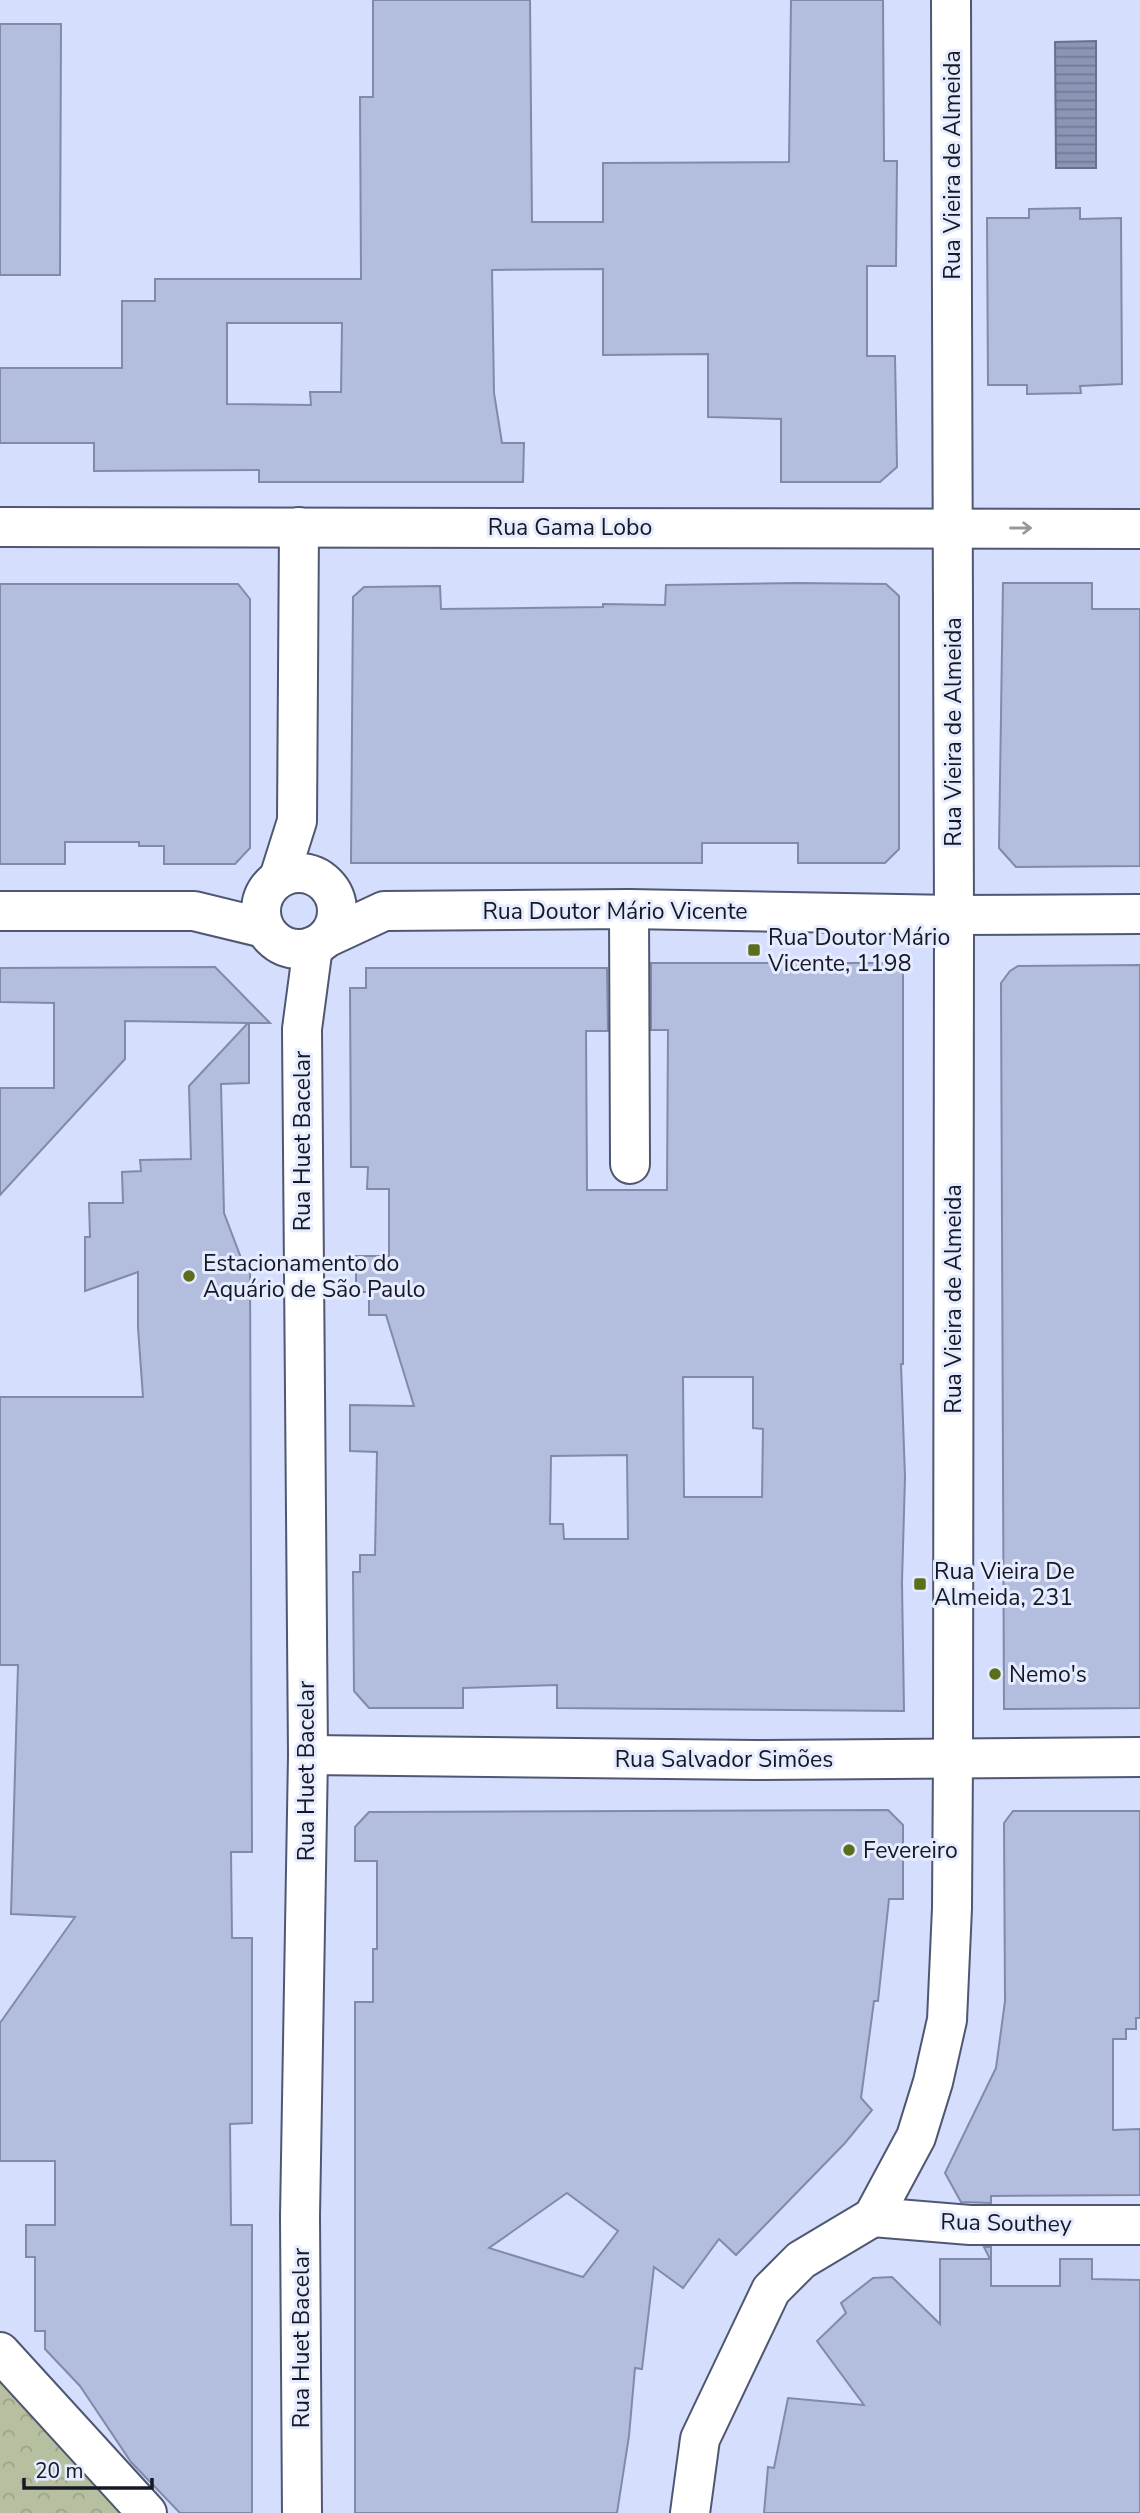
<svg xmlns="http://www.w3.org/2000/svg" width="1140" height="2513" font-family="'Nunito Sans',sans-serif">
<defs>
<pattern id="forest-crowns" width="20" height="18" patternUnits="userSpaceOnUse" patternTransform="scale(1.75)"><rect width="20" height="18" fill="#b6bf9f"/><path d="M2 6a3 3 0 1 1 6 0M12 15a3 3 0 1 1 6 0" fill="none" stroke="#9ca489"/></pattern>
<pattern id="water-rules" width="6" height="5" patternUnits="userSpaceOnUse" patternTransform="scale(1.75)"><rect width="6" height="5" fill="#8c95b5"/><path d="M0 2.5h6" fill="none" stroke="#717993"/></pattern>
</defs>
<rect width="100%" height="100%" fill="#d5defd"/>
<polygon fill="url(#forest-crowns)" points="0,2366 129,2513 0,2513"/>
<polygon fill="url(#water-rules)" stroke="#69708a" stroke-width="2" points="1096,41 1096,168 1056,168 1055,42"/>
<g fill="#b3bedf" stroke="#828aa7" stroke-width="2" fill-rule="evenodd">
<path d="M373,0H530L532,222H603V163L789,162L791,0H883L884,161H897L896,266H867V356H895L897,467L880,482H781V419L708,417V354L603,355V269L492,270L494,393L502,443H524L523,482H259V470L94,471V443H0V368H122V301H155V279H361L360,97H373ZM227,323H342L341,392H310L311,405L227,404Z"/>
<polygon points="0,24 61,24 60,275 0,275"/>
<polygon points="1080,208 1080,219 1121,218 1122,384 1080,386 1081,393 1027,394 1027,385 988,385 987,218 1029,218 1029,209"/>
<polygon points="798,583 886,584 899,596 899,849 885,863 798,863 798,843 702,843 702,863 351,863 353,597 364,587 440,586 441,609 603,607 603,604 665,605 666,585"/>
<polygon points="1003,583 1092,583 1092,609 1140,609 1140,866 1016,867 999,848"/>
<polygon points="0,584 238,584 250,599 250,848 235,864 164,864 164,846 139,846 139,842 65,842 65,864 0,864"/>
<path d="M651,963H892L903,974V1364H901L905,1477L902,1582L904,1711L557,1708V1685L463,1688V1708H369L354,1691L353,1572H360V1555H375L377,1452L350,1451V1405L414,1406L386,1315H369V1292H356V1256H389V1189H367L368,1167H351L350,988H366V968H607L608,1031H586L587,1190H667L668,1030H651ZM683,1377H753V1428L763,1429L762,1497H684ZM627,1455L628,1539H564L563,1524H550L551,1456Z"/>
<polygon points="1140,965 1140,1708 1004,1709 1001,983 1010,971 1018,966"/>
<polygon points="215,967 270,1023 249,1023 249,1083 221,1084 224,1213 243,1263 250,1263 252,1852 231,1852 232,1938 252,1938 252,2123 230,2124 231,2225 252,2225 252,2513 180,2513 131,2462 80,2386 45,2349 45,2331 35,2331 35,2257 26,2257 26,2225 55,2225 55,2161 0,2161 0,2023 75,1917 11,1914 18,1665 0,1665 0,1397 143,1397 138,1328 138,1272 85,1291 85,1237 90,1237 89,1203 123,1203 122,1172 141,1171 140,1160 191,1159 189,1086 248,1023 125,1021 125,1059 0,1195 0,1088 54,1088 54,1003 0,1002 0,968"/>
<path d="M888,1810L903,1825V1899H889L878,2001H874L861,2098L872,2110L845,2143L736,2255L719,2239L683,2288L654,2267L642,2369L635,2368L629,2436L617,2513H355V2002H373V1949H377V1861H355V1827L369,1812ZM567,2193L618,2231L583,2277L489,2248Z"/>
<polygon points="1013,1811 1140,1811 1140,2018 1136,2018 1136,2029 1126,2029 1126,2039 1113,2039 1113,2130 1140,2129 1140,2195 991,2196 991,2203 961,2202 945,2173 996,2068 1005,2001 1004,1823"/>
<polygon points="984,2247 991,2247 991,2286 1060,2286 1060,2259 1092,2259 1092,2279 1140,2280 1140,2513 764,2513 768,2467 774,2468 788,2398 864,2405 817,2341 846,2313 841,2303 873,2278 892,2277 940,2324 940,2259 990,2259"/>
</g>
<g fill="none" stroke-linecap="round" stroke-linejoin="round">
<g stroke="#4f5771" stroke-width="42">
<g id="minor">
<polyline points="0,527 1140,529"/>
<circle cx="299" cy="911" r="38"/>
<polyline points="279,878 297,821 299,527"/>
<polyline points="629,909 630,1164"/>
<polyline points="0,911 194,911 264,928"/>
<polyline points="326,938 384,911 629,909 954,915 1140,914"/>
<polyline points="308,1755 757,1760 1140,1757"/>
<polyline points="873,2217 970,2225 1140,2225"/>
<polyline points="0,2352 147,2513"/>
<polyline points="302,2513 300,2216 308,1755 302,1029 313,946"/>
<polyline points="690,2513 700,2439 771,2290 801,2260 873,2217 916,2137 933,2082 947,2020 952,1908 953,1758 954,915 951,0"/>
</g>
</g>
<use href="#minor" stroke="#fff" stroke-width="38"/>
</g>
<defs><path id="oneway-shaft" d="M-6 0H5M1.5-3L5.5 0L1.5 3" fill="none" stroke-width="1.6" stroke-linecap="round" stroke-linejoin="round" transform="scale(1.75)"/></defs>
<use stroke="#96989c" href="#oneway-shaft" transform="translate(1021 528)"/>
<g fill="#5c6e1b" stroke="#e6ecff" stroke-width="2.5">
<rect x="747" y="943" width="14" height="14" rx="3.5"/>
<circle cx="189" cy="1276" r="7"/>
<rect x="913" y="1577" width="14" height="14" rx="3.5"/>
<circle cx="995" cy="1674" r="7"/>
<circle cx="849" cy="1850" r="7"/>
</g>
<g text-anchor="middle" dominant-baseline="central" stroke-width="6" stroke-linejoin="round" paint-order="stroke">
<g font-size="23" fill="#161924" stroke="#e6ecff">
<text transform="translate(952 165) rotate(-90)">Rua Vieira de Almeida</text>
<text x="570" y="527">Rua Gama Lobo</text>
<text transform="translate(953 732) rotate(-90)">Rua Vieira de Almeida</text>
<text x="615" y="911">Rua Doutor Mário Vicente</text>
<text transform="translate(302 1141) rotate(-90)">Rua Huet Bacelar</text>
<text transform="translate(953 1299) rotate(-90)">Rua Vieira de Almeida</text>
<text x="724" y="1759">Rua Salvador Simões</text>
<text transform="translate(306 1771) rotate(-90)">Rua Huet Bacelar</text>
<text transform="translate(1006 2223) rotate(1)">Rua Southey</text>
<text transform="translate(301 2338) rotate(-90)">Rua Huet Bacelar</text>
</g>
<g font-size="23" fill="#161924" stroke="#e6ecff" text-anchor="start">
<text x="768" y="937">Rua Doutor Mário<tspan x="768" dy="26">Vicente, 1198</tspan></text>
<text x="203" y="1263">Estacionamento do<tspan x="203" dy="26">Aquário de São Paulo</tspan></text>
<text x="934" y="1571">Rua Vieira De<tspan x="934" dy="26">Almeida, 231</tspan></text>
<text x="1009" y="1674">Nemo's</text>
<text x="863" y="1850">Fevereiro</text>
</g>
</g>
<path d="M24 2478v10h128v-10" fill="none" stroke="#161924" stroke-width="3.5"/>
<text x="35" y="2478" font-size="21" fill="#161924" stroke="#e6ecff" stroke-width="5" paint-order="stroke">20 m</text>
</svg>
